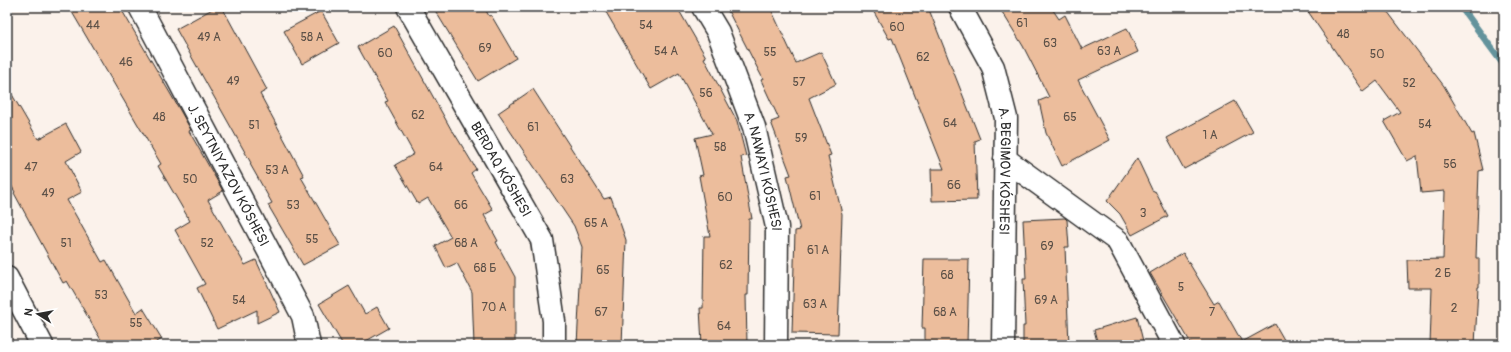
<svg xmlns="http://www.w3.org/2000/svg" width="1511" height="352" font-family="Pangolin,sans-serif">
<rect width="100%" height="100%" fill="#fbf2eb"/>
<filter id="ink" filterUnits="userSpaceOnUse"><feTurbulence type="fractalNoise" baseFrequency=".025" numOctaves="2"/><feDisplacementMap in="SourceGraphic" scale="8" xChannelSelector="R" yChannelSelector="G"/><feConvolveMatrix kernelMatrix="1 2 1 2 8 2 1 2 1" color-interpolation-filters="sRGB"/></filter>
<g filter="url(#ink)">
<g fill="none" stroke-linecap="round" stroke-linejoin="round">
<polyline stroke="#64939c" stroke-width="7" points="1461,7 1504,65"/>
</g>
<g fill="#ecbd9c" stroke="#2b2b2b">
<polygon points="69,7 120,7 181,112 191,130 189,131 223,191 208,200 245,265 256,260 280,312 257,323 257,310 217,329 197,288 205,284 175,230 190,221 158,166 161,164"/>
<polygon points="216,7 222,7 267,90 260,94 304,176 301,177 340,245 303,265 268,205 272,203 250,164 251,163 176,29"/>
<polygon points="433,7 484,7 489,16 491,15 516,58 478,81"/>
<polygon points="603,7 677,7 706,57 704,58 737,121 746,156 741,157 752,219 749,219 748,295 746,295 747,345 702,345 700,308 703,308 704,236 710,236 699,176 703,175 695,138 712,134 679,73 651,89"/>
<polygon points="726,7 770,7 796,63 821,52 836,84 809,98 831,155 828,156 842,214 838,334 792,333 795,231 800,230 787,176 791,175 771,122 779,119 761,80 763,79"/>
<polygon points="871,7 928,7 980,139 975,141 977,200 932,201 931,169 944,169 892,38 889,39"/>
<polygon points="999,7 1051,7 1059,19 1065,15 1082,49 1127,28 1138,52 1078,80 1110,140 1062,166 1046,133 1039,101 1049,97 1023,46"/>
<polygon points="1305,7 1384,7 1444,86 1472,134 1474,133 1483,170 1479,171 1476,258 1479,258 1479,287 1478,287 1475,345 1430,345 1432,288 1408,288 1407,260 1443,259 1445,191 1421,193 1417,156 1407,161 1384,121 1400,112 1377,81 1363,92"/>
<polygon points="321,11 339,43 302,64 284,31"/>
<polygon points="394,26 452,131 453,131 476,169 471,173 493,210 484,215 498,241 496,242 515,277 515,345 474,345 472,292 457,263 446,268 435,246 451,237 428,198 418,204 395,165 414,154 385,102 388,101 358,47"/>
<polygon points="7,86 38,139 66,124 81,152 66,161 82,192 67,200 102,262 106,260 136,313 143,308 162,339 152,345 104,345 67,281 63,283 14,193 15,192 7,178"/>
<polygon points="533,89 604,199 611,197 626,240 622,345 577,345 582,247 574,226 498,113"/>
<polygon points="1235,101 1253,132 1184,169 1167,138"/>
<polygon points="1137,158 1153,192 1155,191 1168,216 1132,235 1120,214 1107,201"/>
<polygon points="1065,218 1067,220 1069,247 1065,247 1069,345 1023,345 1023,326 1025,326 1023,279 1026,279 1023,220"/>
<polygon points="1183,253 1214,304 1219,301 1242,342 1275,324 1287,345 1192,345 1150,273"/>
<polygon points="924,259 969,259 967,345 925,345 925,328 922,328"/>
<polygon points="349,286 365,314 377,307 389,328 359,345 343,345 319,304"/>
<polygon points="1137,317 1144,345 1098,345 1094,330"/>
</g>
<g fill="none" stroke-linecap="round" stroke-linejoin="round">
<g stroke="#2b2b2b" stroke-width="25">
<g id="street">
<path id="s1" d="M140,7L303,316L309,345"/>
<path id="s2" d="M408,7L542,240L554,321V345"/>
<path id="s3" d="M703,7L718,32L754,127L777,227L776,345"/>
<path id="s4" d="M960,7L993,67L1006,118L1003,345"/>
<polyline points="1005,159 1118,241 1174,345"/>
</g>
</g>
<g stroke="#2b2b2b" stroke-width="25">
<polyline id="secondary" points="7,278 42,345"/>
</g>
<use href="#street" stroke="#fff" stroke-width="22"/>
<use href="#secondary" stroke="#fff" stroke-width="22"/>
</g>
</g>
<g text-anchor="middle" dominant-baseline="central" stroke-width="4" stroke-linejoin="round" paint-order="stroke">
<g font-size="12" fill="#5b5047">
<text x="1022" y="23">61</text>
<text x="93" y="25">44</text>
<text x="646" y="25">54</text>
<text x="897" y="27">60</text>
<text x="1343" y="34">48</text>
<text x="209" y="37">49 А</text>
<text x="312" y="37">58 А</text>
<text x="1050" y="43">63</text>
<text x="485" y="48">69</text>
<text x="666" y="51">54 А</text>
<text x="1109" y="51">63 А</text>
<text x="770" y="52">55</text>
<text x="385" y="53">60</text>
<text x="1377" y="54">50</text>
<text x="923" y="57">62</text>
<text x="126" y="62">46</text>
<text x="233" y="81">49</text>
<text x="799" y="82">57</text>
<text x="1409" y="83">52</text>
<text x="706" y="93">56</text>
<text x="418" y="115">62</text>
<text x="159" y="117">48</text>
<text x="1070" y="117">65</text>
<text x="950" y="123">64</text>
<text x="1425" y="124">54</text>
<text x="254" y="125">51</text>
<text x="533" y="127">61</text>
<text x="1210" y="135">1 А</text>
<text x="801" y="138">59</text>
<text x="720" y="147">58</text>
<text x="1450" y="164">56</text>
<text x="31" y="167">47</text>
<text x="436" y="167">64</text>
<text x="277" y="170">53 А</text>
<text x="190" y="179">50</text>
<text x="567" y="179">63</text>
<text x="954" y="185">66</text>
<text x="48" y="193">49</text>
<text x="815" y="196">61</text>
<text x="725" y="197">60</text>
<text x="293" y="205">53</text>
<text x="461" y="205">66</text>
<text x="1143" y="213">3</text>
<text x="596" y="223">65 А</text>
<text x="312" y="239">55</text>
<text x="66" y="243">51</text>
<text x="207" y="243">52</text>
<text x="466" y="243">68 А</text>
<text x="1047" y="246">69</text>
<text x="818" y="250">61 А</text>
<text x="726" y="265">62</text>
<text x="485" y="268">68 Б</text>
<text x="603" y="270">65</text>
<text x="1443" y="273">2 Б</text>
<text x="947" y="275">68</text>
<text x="1181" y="287">5</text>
<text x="101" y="295">53</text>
<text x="239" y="300">54</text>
<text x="1046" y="300">69 А</text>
<text x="815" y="304">63 А</text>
<text x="494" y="307">70 А</text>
<text x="1454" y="308">2</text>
<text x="601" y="312">67</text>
<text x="945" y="312">68 А</text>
<text x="1212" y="312">7</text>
<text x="136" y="323">55</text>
<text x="724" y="326">64</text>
</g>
<g font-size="14" fill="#2b2b2b" stroke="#fff">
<text stroke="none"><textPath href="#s2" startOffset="187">BERDAQ KÓSHESI</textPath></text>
<text stroke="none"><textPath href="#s3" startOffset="176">A. NAWAYI KÓSHESI</textPath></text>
<text stroke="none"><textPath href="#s4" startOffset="174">A. BEGIMOV KÓSHESI</textPath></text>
<text stroke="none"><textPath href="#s1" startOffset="190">J. SEYTNIYAZOV KÓSHESI</textPath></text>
</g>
</g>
<rect width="1511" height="352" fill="none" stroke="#fff" stroke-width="24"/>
<rect x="12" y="12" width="1487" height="328" fill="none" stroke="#2b2b2b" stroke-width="1.5" filter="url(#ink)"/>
<g transform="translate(38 314) rotate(281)" stroke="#ffffff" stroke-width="3" paint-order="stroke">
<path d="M0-3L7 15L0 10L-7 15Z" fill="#2b2b2b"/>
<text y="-6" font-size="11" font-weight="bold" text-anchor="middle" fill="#2b2b2b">N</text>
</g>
</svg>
